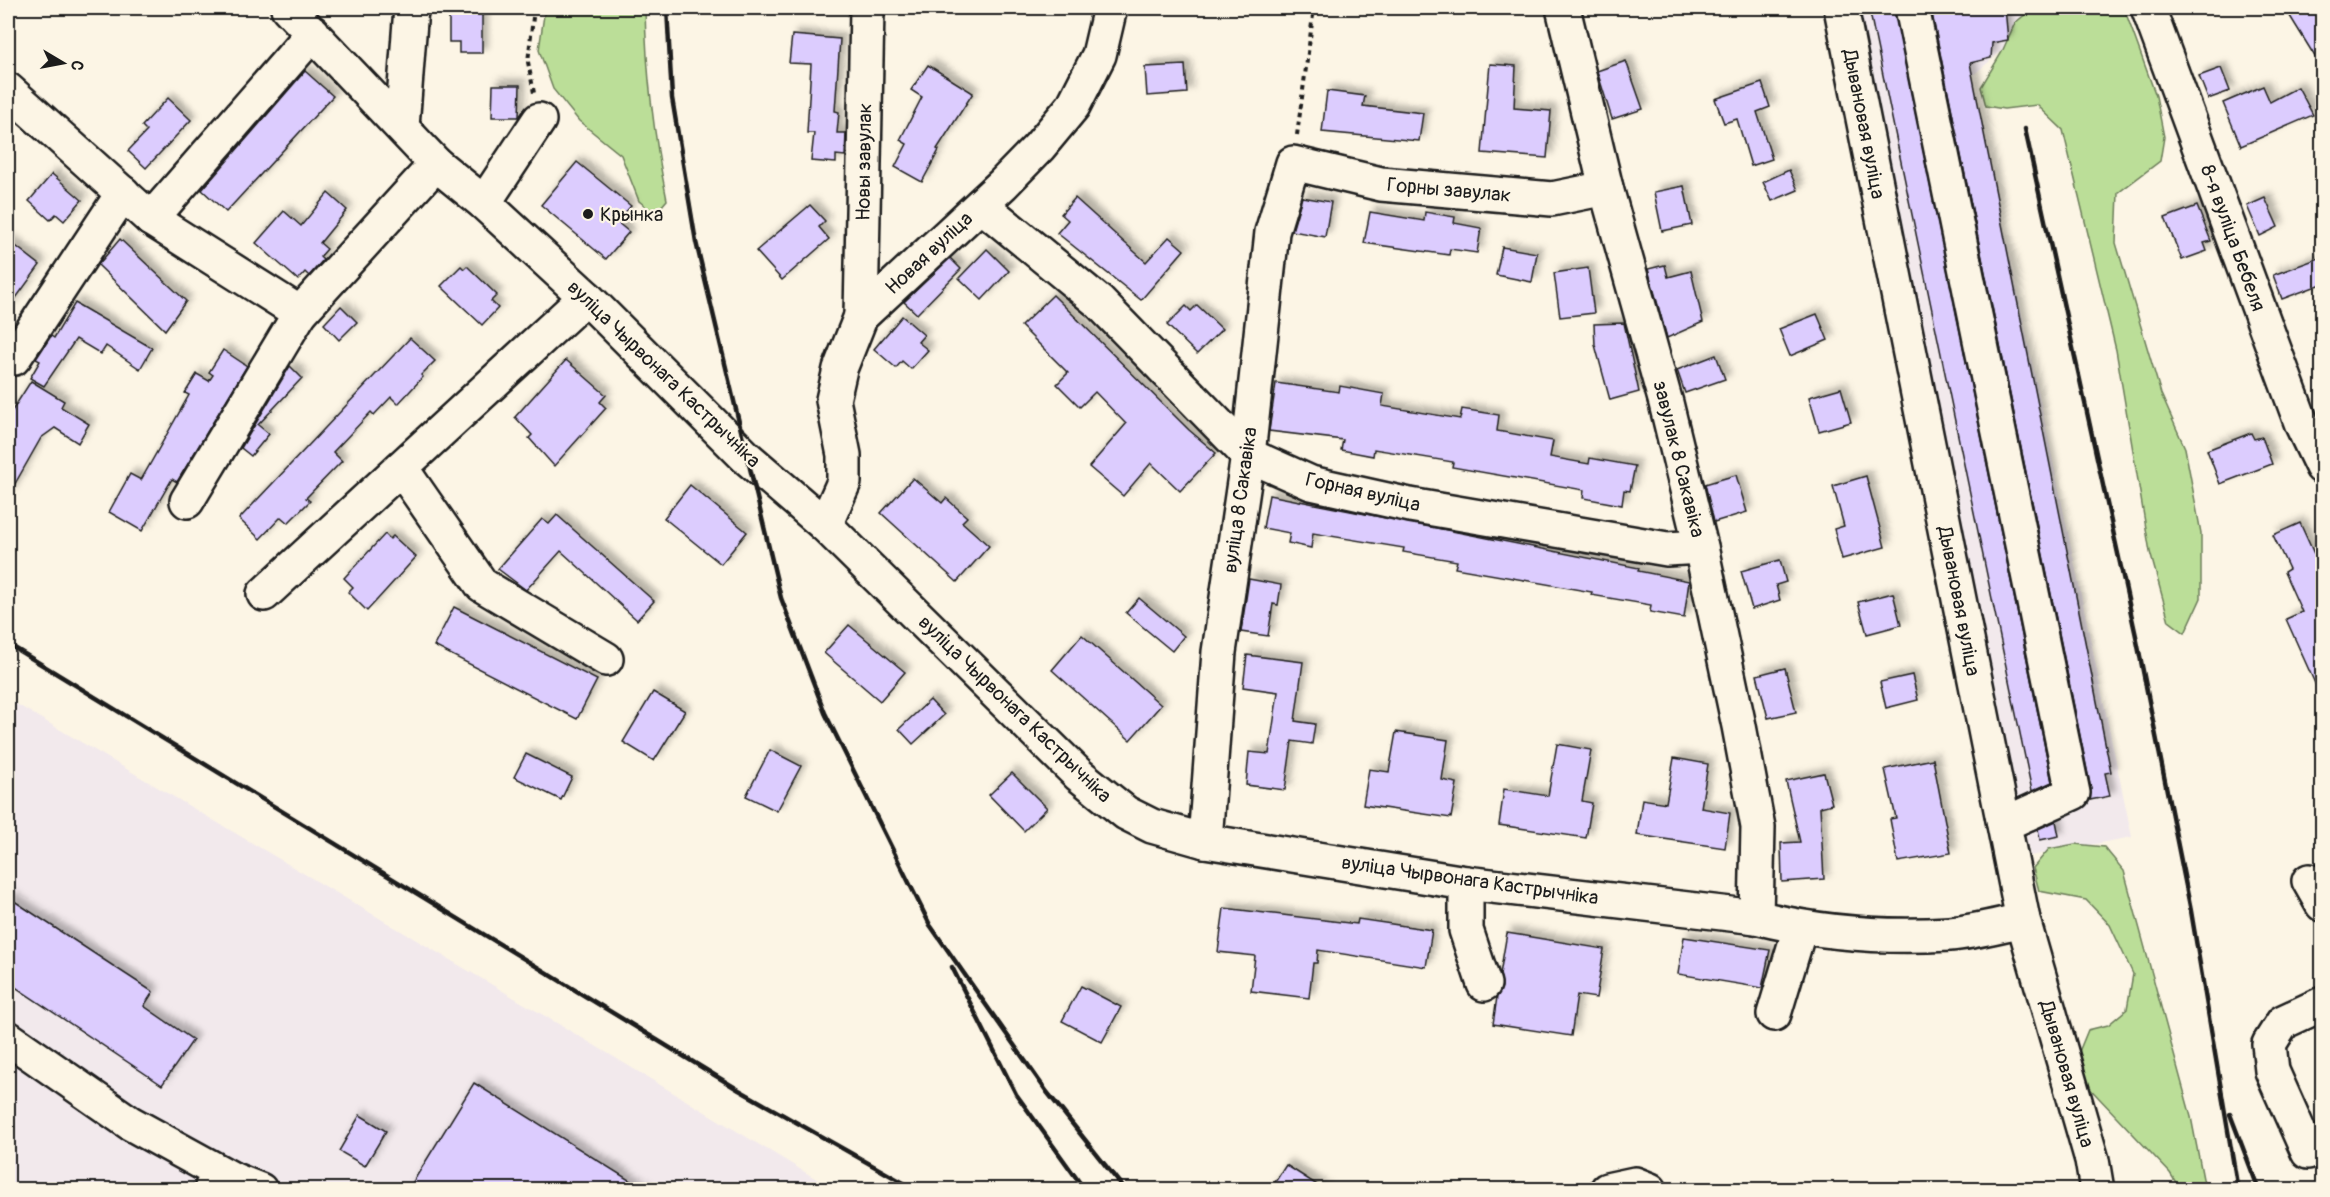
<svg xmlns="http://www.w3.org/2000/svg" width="2330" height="1197" font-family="Pangolin,sans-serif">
<defs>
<filter id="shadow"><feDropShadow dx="5.5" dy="-5.5" stdDeviation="3" flood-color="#0004"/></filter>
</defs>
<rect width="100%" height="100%" fill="#fcf5e5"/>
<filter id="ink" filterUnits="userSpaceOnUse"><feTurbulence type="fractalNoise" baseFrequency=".0167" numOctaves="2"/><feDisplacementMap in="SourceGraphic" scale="12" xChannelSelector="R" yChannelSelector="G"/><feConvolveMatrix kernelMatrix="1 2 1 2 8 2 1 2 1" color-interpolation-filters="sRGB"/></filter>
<g filter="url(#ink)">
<g fill="#f2e9ec">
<polygon points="1855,8 2053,8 1972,76 2132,837 2030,856"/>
<polygon points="8,699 594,1045 833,1189 8,1190"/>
</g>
<g fill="#bbde98" stroke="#6c7d5a" stroke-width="1.5">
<path d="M545,8H645C646,72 654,137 667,200L655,214L639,201L621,155L579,121L553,89L539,50Z"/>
<polygon points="2033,8 2124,8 2156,96 2164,137 2160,161 2118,193 2116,243 2161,394 2185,448 2201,533 2201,598 2185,633 2169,621 2150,552 2116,350 2063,130 2037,105 2004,109 1986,106 1981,87 2002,52 2015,23"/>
<polygon points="2075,844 2104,847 2124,871 2191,1117 2205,1189 2180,1189 2170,1173 2079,1077 2076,1059 2088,1030 2108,1025 2127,1009 2133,974 2110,925 2086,900 2039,891 2033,868 2049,849"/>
</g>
<g fill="#dcccfe" stroke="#1c1c1c" stroke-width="1.5" filter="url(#shadow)">
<polygon points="449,8 482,8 482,53 459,53 459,42 449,42"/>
<polygon points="1869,8 1894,8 2052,782 2032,791"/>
<polygon points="1940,8 2005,8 2008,40 1992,43 1991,58 1970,63 2111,772 2105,773 2110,796 2090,800 2091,789 1931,9"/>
<polygon points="2285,8 2322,8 2322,68"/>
<polygon points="792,35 840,39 835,111 839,112 837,133 846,133 845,156 836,155 836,163 811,161 814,133 807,133 811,64 789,63"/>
<polygon points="1626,61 1643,109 1612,119 1597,71"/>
<polygon points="1490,64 1516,66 1514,108 1551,111 1547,158 1482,153"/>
<polygon points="928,65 973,93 937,149 939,150 922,182 895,167 907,144 900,140 922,97 911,90"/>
<polygon points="1185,65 1187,93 1147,96 1145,67"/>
<polygon points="2221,68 2230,91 2208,99 2199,76"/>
<polygon points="305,71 333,96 226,212 202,190"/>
<polygon points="1762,83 1770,107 1757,112 1772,159 1751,166 1737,119 1724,123 1715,99"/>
<polygon points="493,85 520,85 519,117 492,117"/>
<polygon points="2263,86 2270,102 2298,87 2313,115 2241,146 2223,103"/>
<polygon points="1327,91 1365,96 1363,106 1423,113 1419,141 1322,132"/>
<polygon points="168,98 191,120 146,168 128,151 147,131 142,126"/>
<polygon points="577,162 631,206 617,222 629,232 606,259 541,205"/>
<polygon points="1789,170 1798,190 1772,201 1763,182"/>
<polygon points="52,174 82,200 64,221 56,214 50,220 29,201"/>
<polygon points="1684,186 1692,225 1662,231 1654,192"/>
<polygon points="328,193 347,210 320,243 327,249 320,257 323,260 309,276 305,272 298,280 256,243 284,211 301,226"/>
<polygon points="1302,197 1331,202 1325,237 1292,231"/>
<polygon points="1075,198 1146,262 1169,237 1184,250 1141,300 1057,233 1068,220 1061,214"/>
<polygon points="2265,198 2278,227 2260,236 2247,206"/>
<polygon points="810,205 825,221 819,227 829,239 782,280 756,251"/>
<polygon points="2197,206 2211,241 2204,243 2207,251 2182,260 2165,218"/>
<polygon points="1370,212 1424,221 1425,212 1455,217 1454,223 1481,228 1477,253 1450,249 1449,255 1364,243"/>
<polygon points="120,239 186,301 165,330 98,265"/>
<polygon points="8,240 40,265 8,309"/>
<polygon points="1502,247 1537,253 1532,282 1496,275"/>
<polygon points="987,249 1009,271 982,300 959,278"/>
<polygon points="2322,257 2322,284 2282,299 2273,275"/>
<polygon points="950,258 961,269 917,314 904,302"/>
<polygon points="1665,265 1668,277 1691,271 1703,322 1667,338 1648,269"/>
<polygon points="461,266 464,269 467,266 497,295 491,301 498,308 482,325 441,286"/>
<polygon points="1588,268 1594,313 1560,317 1554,273"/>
<polygon points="1053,295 1189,430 1216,453 1180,491 1151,463 1123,496 1089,467 1126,424 1095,392 1080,407 1057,384 1068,373 1021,326"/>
<polygon points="75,303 152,348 140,369 106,346 101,354 76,339 44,386 30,378 40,361 36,359 51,336 54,338"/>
<polygon points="1197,305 1222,329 1197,354 1167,325 1186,306 1191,311"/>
<polygon points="341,306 357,322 339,340 324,324"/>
<polygon points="1817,314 1828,340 1790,356 1779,329"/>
<polygon points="902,316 924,335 918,342 928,350 911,369 902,361 896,368 874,349"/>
<polygon points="1624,323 1639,392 1610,400 1595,345 1594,324"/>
<polygon points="410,338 435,361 421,375 423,377 398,404 391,397 374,415 371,412 333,452 342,461 306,498 310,501 288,523 281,517 260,539 239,519"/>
<polygon points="223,350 247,366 177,482 172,479 142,531 109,512 130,474 141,480 189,395 185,393 197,374 209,381 213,375 209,372"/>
<polygon points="1716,355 1725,379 1685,393 1677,370"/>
<polygon points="566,360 606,395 600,402 606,408 554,466 529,438 532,435 515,417"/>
<polygon points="290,366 302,378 258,425 269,434 251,456 241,448"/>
<polygon points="31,381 64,401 61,407 89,424 78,443 55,428 41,438 8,496 8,417"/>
<polygon points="1276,383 1339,392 1340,386 1384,394 1382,406 1460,419 1462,409 1499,415 1497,431 1553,441 1550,457 1589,464 1590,458 1635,466 1630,491 1624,490 1622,505 1583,498 1584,490 1452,467 1453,462 1374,449 1373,456 1341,450 1343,440 1269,431"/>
<polygon points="1841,388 1851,422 1819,431 1809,397"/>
<polygon points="2251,433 2254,439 2262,437 2272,464 2220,484 2207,450"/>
<polygon points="1736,475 1747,512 1714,522 1705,484"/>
<polygon points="1866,476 1885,547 1842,559 1834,529 1844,526 1833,486"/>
<polygon points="913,478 942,503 946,498 967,517 962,522 989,546 957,582 881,513"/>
<polygon points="690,485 747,532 721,564 664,518"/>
<polygon points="1269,495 1639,568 1638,571 1689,581 1684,618 1650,612 1651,605 1591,595 1592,592 1455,568 1457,561 1403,552 1404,548 1313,533 1311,548 1288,543 1290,533 1263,528"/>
<polygon points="557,515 654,601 637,620 561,551 526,590 498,569 542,519 549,524"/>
<polygon points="2300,523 2316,558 2322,555 2322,699 2286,619 2302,612 2284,572 2289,569 2273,535"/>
<polygon points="385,534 390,539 393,536 416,557 367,611 348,592 353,587 344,578"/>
<polygon points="1780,560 1786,582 1776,585 1780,600 1752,609 1741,571"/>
<polygon points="1249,579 1281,585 1278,605 1273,604 1268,636 1241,632"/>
<polygon points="1893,593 1901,625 1867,634 1858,602"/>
<polygon points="1139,598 1184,636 1172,651 1126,613"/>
<polygon points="454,607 597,680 577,719 434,646"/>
<polygon points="849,625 905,672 880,701 824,653"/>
<polygon points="1082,635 1161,705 1130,740 1052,670"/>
<polygon points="1247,655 1303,662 1295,721 1315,724 1312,744 1292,741 1285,790 1246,785 1249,752 1269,754 1278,692 1243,687"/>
<polygon points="1785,668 1796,712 1768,718 1757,675"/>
<polygon points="1912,675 1918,700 1886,708 1880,682"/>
<polygon points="653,692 685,711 654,761 623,742"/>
<polygon points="930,700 944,715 913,744 899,729"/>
<polygon points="1396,732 1448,740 1442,780 1457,783 1451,818 1363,805 1369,769 1389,772"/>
<polygon points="1557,744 1591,750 1582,801 1592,803 1586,838 1499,825 1504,789 1548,796"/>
<polygon points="770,750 801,766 777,811 746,796"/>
<polygon points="526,754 572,777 561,800 514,777"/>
<polygon points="1674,758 1708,764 1701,808 1730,813 1725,848 1637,835 1642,799 1666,803"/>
<polygon points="1933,759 1951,853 1898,862 1890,819 1896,818 1885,769"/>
<polygon points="1012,773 1047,808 1024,831 989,795"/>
<polygon points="1824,773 1832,804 1820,807 1824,879 1782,882 1781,843 1800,842 1786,781"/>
<polygon points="2056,821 2059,836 2040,840 2038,829"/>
<polygon points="8,897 153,992 144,1006 193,1040 162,1085 8,982"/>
<polygon points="1224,908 1357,924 1358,919 1432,930 1426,967 1318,950 1317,963 1313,963 1309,998 1251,991 1255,956 1218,952"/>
<polygon points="1507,933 1604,949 1596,998 1577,995 1571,1036 1493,1024 1497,997 1502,987 1500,974"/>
<polygon points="1684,937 1770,950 1762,988 1678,974"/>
<polygon points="1081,986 1121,1007 1102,1042 1062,1021"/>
<polygon points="474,1083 645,1190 408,1190"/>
<polygon points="360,1115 386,1131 365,1166 339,1151"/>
<polygon points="1286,1165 1325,1190 1270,1190"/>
</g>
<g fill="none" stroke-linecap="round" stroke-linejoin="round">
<g stroke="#1c1c1c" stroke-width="38">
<g id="minor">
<path d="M288,8L436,164L484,203L586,297L746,457L825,525L1079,775L1126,813L1152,826L1205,841L1466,883L1756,917C1819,933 1886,938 1950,934C1974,932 1999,925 2023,920"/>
<polyline points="1563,8 1606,188 1666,403 1701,547 1739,726 1758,827 1756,917"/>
<polyline points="1841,8 2023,920 2092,1160 2097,1190"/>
<polyline points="1912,8 2073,793 2004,824"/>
<polyline points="2148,8 2302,425 2322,467"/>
<polyline points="8,90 151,219 300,313"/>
<polyline points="402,127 411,8"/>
<polyline points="484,203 539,120"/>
<polyline points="981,205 1099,302 1248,455 1311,483 1410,505 1667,549 1701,547"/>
<polyline points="151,219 313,33"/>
<polyline points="861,316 867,8"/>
<polyline points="8,357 14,358 123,193"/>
<polyline points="401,468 482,585 606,659"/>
<polyline points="187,501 300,313 436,164"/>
<polyline points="825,525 844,482 844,455 833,400 840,369 861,316 1003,184 1039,147 1073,106 1099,55 1110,8"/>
<polyline points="264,594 586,297"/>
<polyline points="1205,841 1219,652 1248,455 1272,232 1293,163 1381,184 1552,199 1606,188"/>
<polyline points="2309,881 2322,904"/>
<polyline points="1466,883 1466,930 1484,984"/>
<polyline points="1774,1014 1800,928"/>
<polyline points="8,1038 130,1123 232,1179"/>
<polyline points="2308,1152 2272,1071 2269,1044 2283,1022 2322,1004"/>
<polyline points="212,1187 232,1179 260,1190"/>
<polyline points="1607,1190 1635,1184 1650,1190"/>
</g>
</g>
<g stroke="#1c1c1c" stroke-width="4" stroke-dasharray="4.5 4.5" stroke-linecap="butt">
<polyline points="534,8 528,62 534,93"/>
<polyline points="1297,135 1314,8"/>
</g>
<use href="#minor" stroke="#fcf5e5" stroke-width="33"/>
<g stroke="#1c1c1c" stroke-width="4.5">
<polyline points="667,8 672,98 696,242 781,598 825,713 930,925 1047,1092 1125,1190"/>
<polyline points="2025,129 2136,636 2191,911 2238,1190"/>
<polyline points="8,644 739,1090 916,1190"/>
<polyline points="952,967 1016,1094 1085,1190"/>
<polyline points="2230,1114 2259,1190"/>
</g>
</g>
</g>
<circle fill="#1c1c1c" stroke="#fcf5e5" stroke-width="2" cx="588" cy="214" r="6"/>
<g text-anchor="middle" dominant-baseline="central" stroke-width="4.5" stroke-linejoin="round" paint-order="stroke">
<g font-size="20" fill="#1c1c1c" stroke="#fcf5e5">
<text transform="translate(1864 124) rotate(79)">Дывановая вуліца</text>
<text transform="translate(864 162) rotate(-89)">Новы завулак</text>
<text transform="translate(1449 190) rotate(5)">Горны завулак</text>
<text transform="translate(2233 238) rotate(70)">8-я вуліца Бебеля</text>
<text transform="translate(929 253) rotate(-43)">Новая вуліца</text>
<text transform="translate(664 374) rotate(44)">вуліца Чырвонага Кастрычніка</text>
<text transform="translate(1679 459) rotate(76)">завулак 8 Сакавіка</text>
<text transform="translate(1363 492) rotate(13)">Горная вуліца</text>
<text transform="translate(1240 500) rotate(-82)">вуліца 8 Сакавіка</text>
<text transform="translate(1959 601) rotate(79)">Дывановая вуліца</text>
<text transform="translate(1015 709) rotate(44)">вуліца Чырвонага Кастрычніка</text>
<text transform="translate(1470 880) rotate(8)">вуліца Чырвонага Кастрычніка</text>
<text transform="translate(2067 1074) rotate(74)">Дывановая вуліца</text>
</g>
<g font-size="20" fill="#1c1c1c" stroke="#fcf5e5" text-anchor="start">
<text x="600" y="214">Крынка</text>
</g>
</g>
<rect width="2330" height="1197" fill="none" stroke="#fcf5e5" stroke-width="30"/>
<rect x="15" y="15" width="2300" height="1167" fill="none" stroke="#1c1c1c" stroke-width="2" filter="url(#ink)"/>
<g transform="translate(63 63) rotate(100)" stroke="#fcf5e5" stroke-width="4.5" paint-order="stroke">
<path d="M0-4.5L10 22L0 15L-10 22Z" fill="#1c1c1c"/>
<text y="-9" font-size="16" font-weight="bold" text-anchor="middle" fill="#1c1c1c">С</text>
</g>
</svg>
